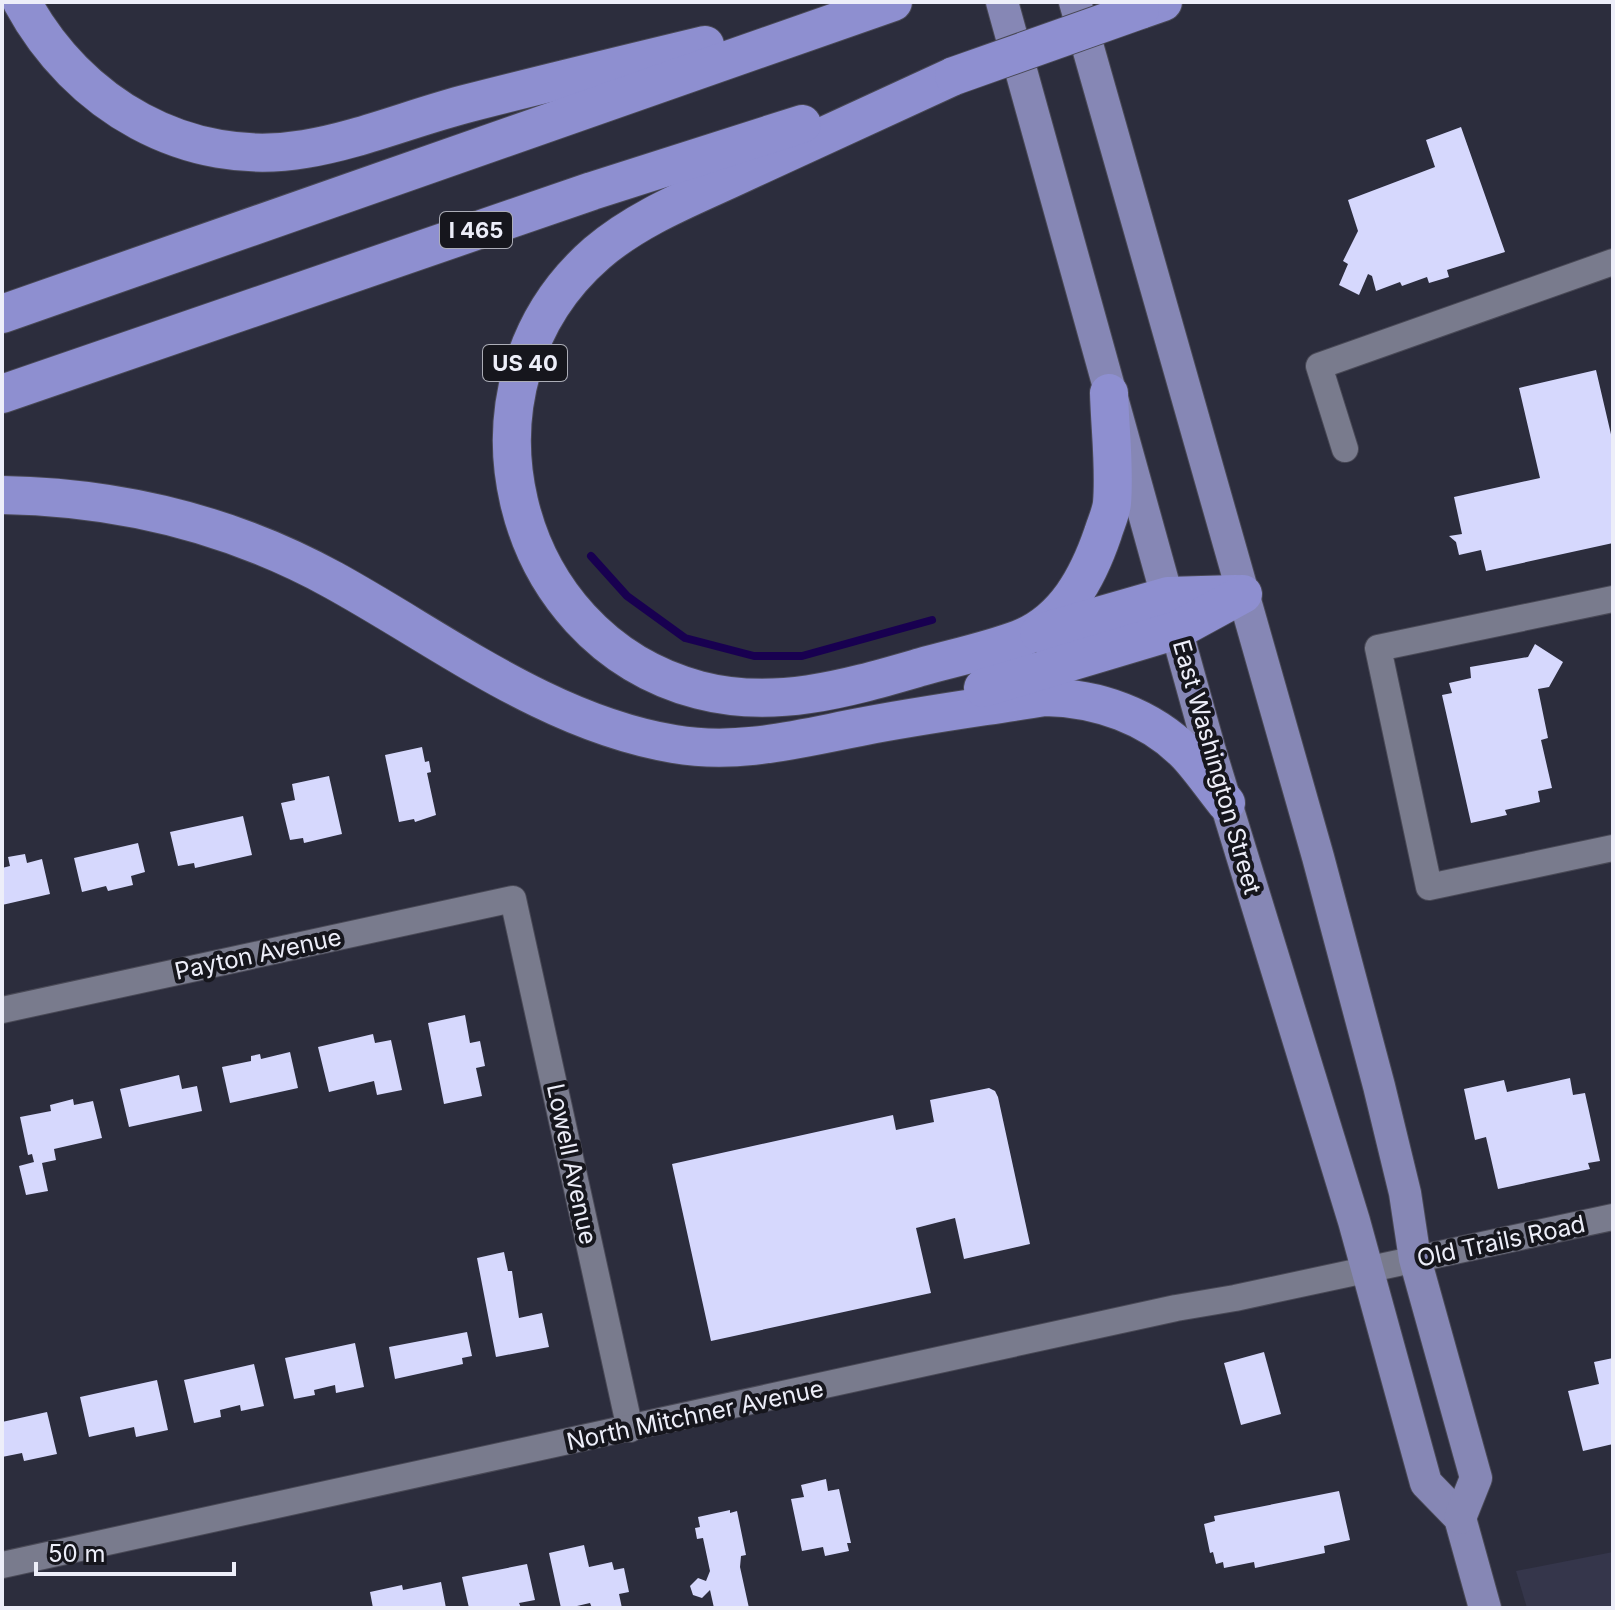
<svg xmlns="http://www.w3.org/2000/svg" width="1615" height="1610" font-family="Inter,sans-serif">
<rect width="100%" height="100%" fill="#2c2d3d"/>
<polygon fill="#35364b" points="1613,1552 1613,1608 1527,1608 1516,1571"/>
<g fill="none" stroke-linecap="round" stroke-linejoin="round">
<polyline stroke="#180050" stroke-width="8" points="591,556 627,596 685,638 754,656 802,656 932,620"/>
</g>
<g fill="#d6d8fd">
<polygon points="1461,127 1505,252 1447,270 1449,277 1429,283 1427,277 1402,286 1400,282 1376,291 1372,276 1368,274 1359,295 1339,285 1348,264 1343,261 1358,231 1348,200 1435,167 1426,140"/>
<polygon points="1596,370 1613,443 1613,543 1486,571 1481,550 1459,555 1456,542 1449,536 1462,534 1454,497 1540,478 1519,388"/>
<polygon points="1535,644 1563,662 1549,687 1538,689 1548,738 1541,740 1552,788 1538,791 1540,802 1505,810 1507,815 1471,823 1442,695 1452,693 1449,683 1471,678 1470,667 1528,657"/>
<polygon points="422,747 425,762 429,761 431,772 427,773 436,815 415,822 414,819 399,822 385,755"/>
<polygon points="329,776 342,834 304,843 303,838 290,840 281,803 295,800 292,784"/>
<polygon points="243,816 252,855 195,868 194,863 178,866 170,832"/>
<polygon points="138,843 145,872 131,876 133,885 108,891 106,886 82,892 74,858"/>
<polygon points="25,854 27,863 42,859 50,894 2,905 2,868 10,866 8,857"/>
<polygon points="465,1015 470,1043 480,1041 485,1066 476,1068 482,1096 444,1104 428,1023"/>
<polygon points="373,1034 375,1043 391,1040 402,1090 377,1095 374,1081 329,1092 318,1047"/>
<polygon points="290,1052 298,1088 230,1103 222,1067 251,1061 251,1056 260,1054 261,1059"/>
<polygon points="179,1075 182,1089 197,1086 202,1111 129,1127 120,1089"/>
<polygon points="1570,1078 1573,1095 1585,1093 1600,1161 1588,1163 1590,1169 1498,1189 1486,1137 1475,1140 1464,1089 1504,1080 1507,1092"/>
<polygon points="989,1088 995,1091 998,1097 1030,1244 964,1259 955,1218 916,1228 931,1293 711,1341 672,1164 893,1115 896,1130 934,1122 930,1100"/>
<polygon points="73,1099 74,1105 93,1101 102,1138 54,1149 56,1160 42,1163 48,1191 26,1195 19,1166 34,1162 32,1154 28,1155 20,1117 51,1111 50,1105"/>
<polygon points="504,1252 508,1271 512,1271 519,1318 542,1313 549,1347 496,1357 477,1258"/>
<polygon points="467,1332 472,1356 462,1358 463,1364 395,1379 389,1347"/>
<polygon points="355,1343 364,1387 336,1393 335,1385 314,1390 315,1395 294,1399 285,1358"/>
<polygon points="1264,1352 1281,1414 1241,1425 1224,1363"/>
<polygon points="1613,1358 1613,1444 1583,1451 1568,1391 1599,1384 1594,1362"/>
<polygon points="254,1364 264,1406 241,1411 240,1405 220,1410 221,1417 194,1423 184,1380"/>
<polygon points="157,1380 168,1430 136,1437 134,1427 89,1437 80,1397"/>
<polygon points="47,1412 57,1454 24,1461 22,1453 2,1457 2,1422"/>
<polygon points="826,1479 828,1491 839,1489 851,1543 847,1543 849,1551 825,1556 823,1547 802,1551 791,1499 804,1497 801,1485"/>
<polygon points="1339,1491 1350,1540 1324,1546 1325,1553 1255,1568 1254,1562 1224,1568 1223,1562 1216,1564 1213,1552 1210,1553 1204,1524 1215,1521 1214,1516"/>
<polygon points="730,1510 730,1513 737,1511 746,1555 741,1556 740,1567 749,1608 714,1608 710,1590 702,1598 693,1595 690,1586 698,1578 706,1581 710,1571 703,1538 697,1539 695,1528 700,1527 698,1517"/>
<polygon points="584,1545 589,1567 612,1562 614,1570 624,1568 629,1592 619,1594 622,1608 592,1608 590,1603 577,1606 578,1608 561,1608 549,1553"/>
<polygon points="527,1564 535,1600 519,1603 521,1608 469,1608 462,1577"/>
<polygon points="441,1582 446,1608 373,1608 370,1592 402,1585 403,1590"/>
</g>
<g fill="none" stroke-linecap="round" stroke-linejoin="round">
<g stroke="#494956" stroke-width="28">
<g id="minor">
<polyline points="1345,449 1319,366 1613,262"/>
<polyline points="1613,599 1378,648 1429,887 1613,848"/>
<polyline points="2,1010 513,899 630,1429"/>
<polyline points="2,1565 1176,1308 1235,1298 1613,1217"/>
</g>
</g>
<g stroke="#494956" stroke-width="34">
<g id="major">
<polyline points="1002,2 1210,751 1354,1221 1426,1483 1460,1518 1485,1608"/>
<polyline points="1075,2 1318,857 1379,1086 1405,1193 1415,1259 1476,1478 1460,1518"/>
</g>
</g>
<g stroke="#494956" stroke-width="40">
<g id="highway">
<path d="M22,2C77,104 187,169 305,149C360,140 414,117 469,103C547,83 626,64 705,45"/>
<polyline points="1140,10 1163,2"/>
<path d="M954,76C883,109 812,142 741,174C692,197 639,217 597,253C446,384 506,639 699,690C775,710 848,688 921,667C953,658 987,651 1019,639C1065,621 1088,577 1103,533C1106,523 1111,513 1112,503C1115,467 1110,429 1109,393"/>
<polyline points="2,314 893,2"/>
<polyline points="2,394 592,191 802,124"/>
<path d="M2,495C118,497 231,524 333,580C442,640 548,723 674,744C739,755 797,739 860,727C921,715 983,707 1045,697C1097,698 1150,716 1187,754C1201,769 1213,787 1226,803"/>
<polyline points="1039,633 1168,596 1236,594"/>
<polyline points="983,688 1177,630 1243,594"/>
</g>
</g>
<use href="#minor" stroke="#797b8d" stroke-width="26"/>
<use href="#major" stroke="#8687b5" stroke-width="32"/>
<use href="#highway" stroke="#8e8fd0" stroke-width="38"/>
<g stroke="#494956" stroke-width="40" stroke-linecap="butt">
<polyline id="highway-bridge" points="954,76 1140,10"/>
</g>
<use href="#highway-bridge" stroke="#8e8fd0" stroke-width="38"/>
</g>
<g text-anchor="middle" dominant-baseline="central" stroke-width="8" stroke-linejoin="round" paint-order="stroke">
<g fill="#16161d" stroke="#acadb7" stroke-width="2">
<rect x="440" y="212" width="72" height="36" rx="6"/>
<rect x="483" y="345" width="84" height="36" rx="6"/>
</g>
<g font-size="22" font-weight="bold" fill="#edeef9">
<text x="476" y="230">I 465</text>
<text x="525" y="363">US 40</text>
</g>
<g font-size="24" fill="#edeef9" stroke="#16161d">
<text transform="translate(1217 767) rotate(74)">East Washington Street</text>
<text transform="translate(258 954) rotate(-12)">Payton Avenue</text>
<text transform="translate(572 1164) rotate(78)">Lowell Avenue</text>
<text transform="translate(1501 1241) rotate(-12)">Old Trails Road</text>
<text transform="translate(695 1415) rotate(-12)">North Mitchner Avenue</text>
</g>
</g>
<rect width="1615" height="1610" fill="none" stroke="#edeef9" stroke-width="8"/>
<path d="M36 1562v12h198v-12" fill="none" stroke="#edeef9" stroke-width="4"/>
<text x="48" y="1562" font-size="24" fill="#edeef9" stroke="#16161d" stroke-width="6" paint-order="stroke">50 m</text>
</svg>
